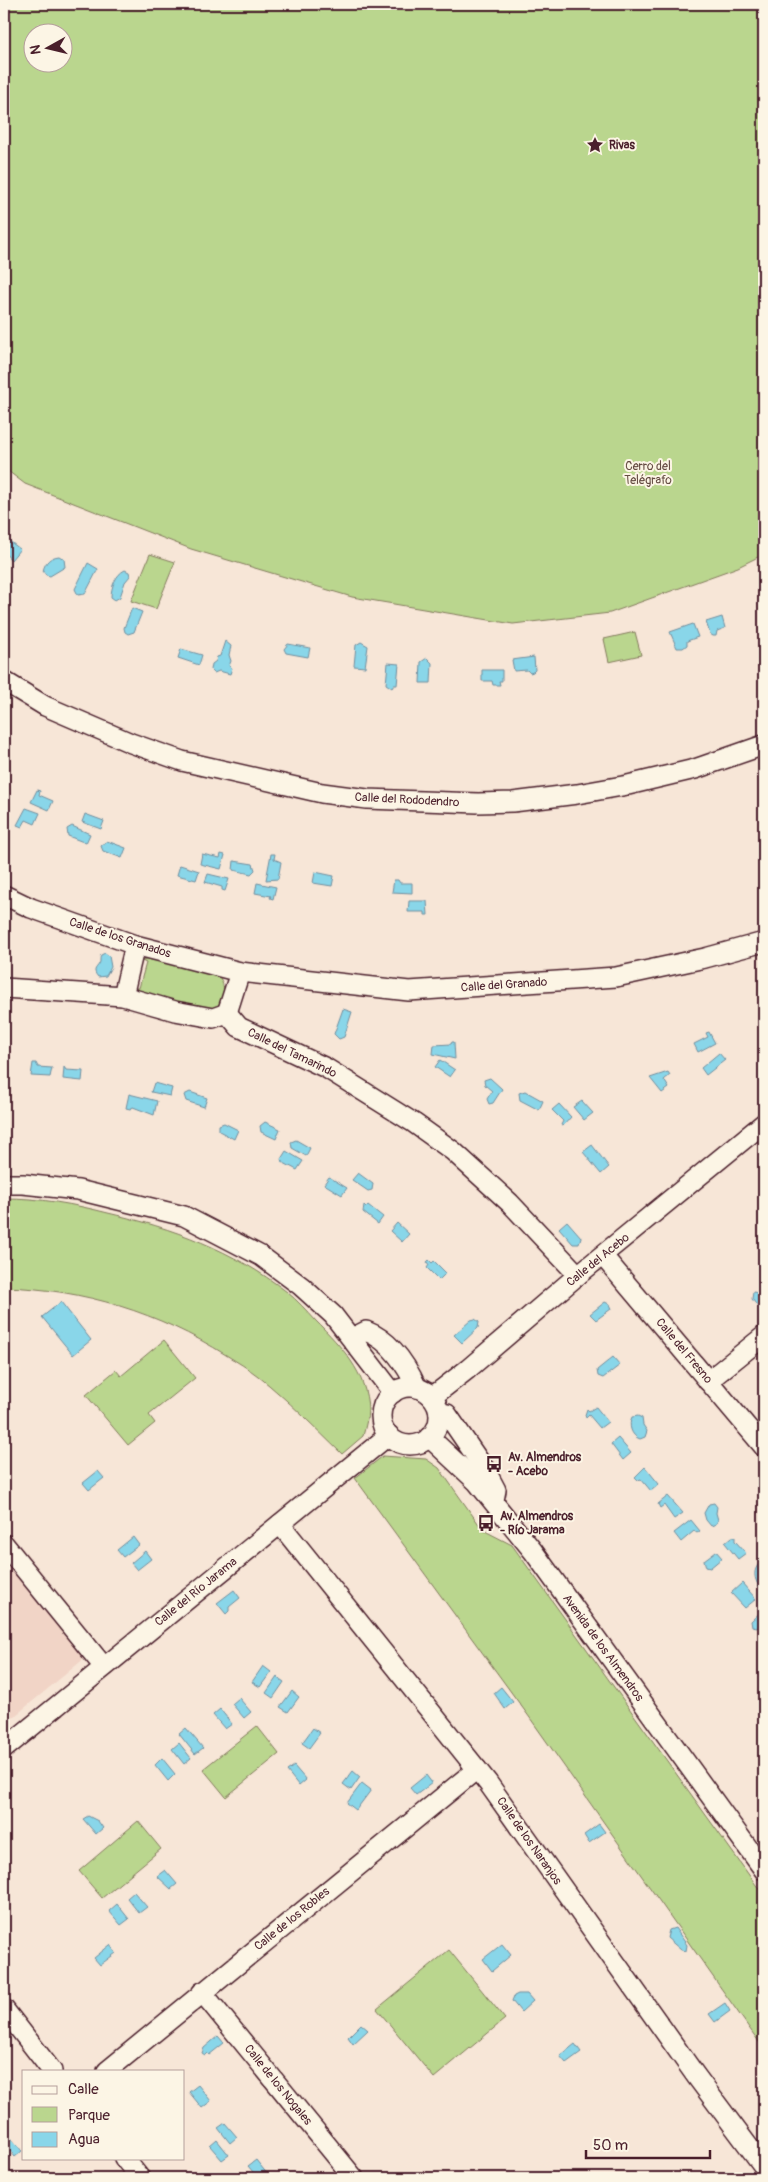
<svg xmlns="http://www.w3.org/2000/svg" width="768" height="2182" font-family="Pangolin,sans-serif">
<rect width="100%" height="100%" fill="#f7e6d7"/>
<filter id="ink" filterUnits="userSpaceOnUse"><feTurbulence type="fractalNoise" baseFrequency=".02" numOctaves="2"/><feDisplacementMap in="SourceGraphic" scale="10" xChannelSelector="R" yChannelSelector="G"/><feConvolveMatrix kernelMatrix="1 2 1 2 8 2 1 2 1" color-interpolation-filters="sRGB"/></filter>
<g filter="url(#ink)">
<polygon fill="#f1d4c6" points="4,1557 85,1658 4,1725"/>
<g fill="#bad68e" stroke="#827a5c" fill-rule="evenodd">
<path d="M4,4H764V554L738,567L610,613L513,624L352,597L191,549L25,484L4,468ZM32,32H62V62H32Z"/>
<polygon points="150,554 175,562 156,609 131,601"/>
<polygon points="635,632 641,655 609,662 604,639"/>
<path d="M150,957L219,976C228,991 224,1006 207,1012L137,992L135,988H139L146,963L142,961Z"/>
<path d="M4,1198C40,1198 73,1204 108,1213C173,1228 233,1250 287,1292C297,1300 307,1311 316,1321C341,1346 367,1373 368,1410C368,1418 365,1428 363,1436L342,1454C314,1427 288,1400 258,1376C248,1368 237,1362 226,1355C159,1313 84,1289 4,1287Z"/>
<polygon points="164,1340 195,1378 149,1415 155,1423 128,1445 86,1395 116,1370 121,1376"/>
<polygon points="383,1456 426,1459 439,1468 483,1530 512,1545 764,1896 764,2049 530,1718 360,1485 355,1478"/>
<polygon points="257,1726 279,1754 226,1797 203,1769"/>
<polygon points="138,1821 161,1849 102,1898 79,1871"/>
<polygon points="449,1950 505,2019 434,2078 377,2009"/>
</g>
<g fill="#89d6e9" stroke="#708d9d">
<polygon points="4,537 20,549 11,560 4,552"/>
<path d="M59,556L64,559L65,567L50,576L46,575L43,571C45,562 50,557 59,556Z"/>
<polygon points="88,563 98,569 85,594 78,595 75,589"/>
<path d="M125,570L129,572L130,576L125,582L120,597L115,600L111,597C111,587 116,574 125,570Z"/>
<polygon points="132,608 142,612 134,632 128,634 125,632 124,628"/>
<polygon points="722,617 725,628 717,631 716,636 713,636 710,634 706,622"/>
<polygon points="693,624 698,637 687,641 687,645 683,648 677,648 670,632"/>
<polygon points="225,641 231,646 229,655 231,661 229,666 232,668 230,674 219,671 214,673 211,670 212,664 216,661 217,657 220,656"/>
<polygon points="361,642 368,646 365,667 354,666 356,645"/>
<polygon points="288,644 310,648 308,657 286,653 284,649"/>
<polygon points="181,649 202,655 199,665 178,658"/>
<polygon points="534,657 535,670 533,672 530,673 527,670 514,671 512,660"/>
<polygon points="427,658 432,663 431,683 420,683 421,662"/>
<polygon points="388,663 399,664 397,685 394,685 392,688 386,684"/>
<polygon points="482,670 502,670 502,681 499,681 500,685 493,685 492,681 482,681"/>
<polygon points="37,790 40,791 39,795 53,801 49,810 31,802"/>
<polygon points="26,808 40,813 35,824 26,820 22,827 17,825"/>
<polygon points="85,814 104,821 101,829 82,822"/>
<polygon points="72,826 90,834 86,843 68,836 67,829"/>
<polygon points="107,841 126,848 122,858 103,851 101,846"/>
<polygon points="202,854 220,858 221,854 225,855 221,869 200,864"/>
<polygon points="271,854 275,854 274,859 281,862 278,879 266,880"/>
<polygon points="234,861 253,864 255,870 251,874 233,870"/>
<polygon points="180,865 199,871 196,880 177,875"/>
<polygon points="315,872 334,876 332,886 313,883"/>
<polygon points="208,874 229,879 225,891 222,890 222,887 205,882"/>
<polygon points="394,880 398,880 400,883 412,883 412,893 392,892"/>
<polygon points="257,883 276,887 273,899 270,898 271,896 255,893"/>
<polygon points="409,901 427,901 428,915 425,915 425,912 408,912"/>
<path d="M105,953L109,956L111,967L106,976L98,977C91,969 98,968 100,962C100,959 100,957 101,955Z"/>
<polygon points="343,1009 352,1012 344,1037 339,1039 334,1034"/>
<polygon points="709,1032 715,1043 698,1052 694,1044 708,1037 706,1033"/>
<polygon points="452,1042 454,1042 455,1059 433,1054 434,1045 451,1044"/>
<polygon points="719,1053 725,1060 706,1075 701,1068"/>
<polygon points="440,1060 455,1070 450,1077 435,1067"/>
<polygon points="33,1063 36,1063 38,1067 52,1068 50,1077 31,1076"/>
<polygon points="64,1067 66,1070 83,1071 82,1081 63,1079"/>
<polygon points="668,1072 670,1075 664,1080 669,1088 662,1093 650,1078"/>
<polygon points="490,1078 502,1089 493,1103 489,1104 487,1099 492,1091 485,1085 484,1080"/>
<polygon points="154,1083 172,1088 170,1096 151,1092"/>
<polygon points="525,1091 543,1101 539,1110 520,1100 519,1093"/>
<polygon points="190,1092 207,1098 204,1107 186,1101 184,1095"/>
<polygon points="129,1094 157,1101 154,1115 133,1107 130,1109 126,1108"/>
<polygon points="582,1101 593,1113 584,1120 573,1107"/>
<polygon points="559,1104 571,1117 563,1126 561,1125 563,1121 552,1110"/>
<polygon points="265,1122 280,1129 276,1139 261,1132 260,1126"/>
<polygon points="224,1123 238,1130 234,1139 219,1131 219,1125"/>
<polygon points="296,1140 310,1148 306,1156 292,1148 291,1142"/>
<polygon points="592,1145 609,1167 601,1174 583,1152"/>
<polygon points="286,1151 303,1161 297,1170 282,1162 281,1159"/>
<polygon points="358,1173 373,1184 372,1190 368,1191 352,1180"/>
<polygon points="329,1177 347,1188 342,1195 324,1184"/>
<polygon points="364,1205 366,1207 368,1205 383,1217 378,1224 363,1212"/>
<polygon points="567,1221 581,1237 579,1244 573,1244 559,1228"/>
<polygon points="397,1223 409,1234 402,1242 390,1231"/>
<polygon points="429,1260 432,1263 434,1261 446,1273 439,1280 427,1268 429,1265 427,1262"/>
<polygon points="753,1292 759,1293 764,1300 764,1314 752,1299"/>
<polygon points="61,1302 91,1340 73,1355 42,1317"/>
<polygon points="605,1302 609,1304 611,1309 596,1320 590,1314"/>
<polygon points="475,1319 479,1322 478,1328 462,1343 454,1335 471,1320"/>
<polygon points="613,1357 620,1365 603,1378 598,1376 597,1370"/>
<polygon points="596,1407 608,1422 600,1428 589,1415 586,1418 585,1415 587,1409 589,1411"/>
<path d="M638,1416L642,1418L643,1425L647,1431L645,1437L640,1439C631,1436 628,1425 632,1417Z"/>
<polygon points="618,1438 631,1453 623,1460 611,1444"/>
<polygon points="645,1467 659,1484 651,1491 641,1479 638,1480 635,1477"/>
<polygon points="98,1471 104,1478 89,1490 83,1483"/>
<polygon points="668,1496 683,1513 674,1519 664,1505 660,1508 658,1504"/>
<polygon points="714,1503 717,1507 716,1513 718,1520 716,1524 711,1526 706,1520 704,1513 709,1504"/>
<polygon points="691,1520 700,1531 697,1533 694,1531 681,1542 674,1533"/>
<polygon points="133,1537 139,1545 123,1557 117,1550"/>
<polygon points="732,1537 735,1537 735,1541 746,1553 738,1559 725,1543"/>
<polygon points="145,1551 151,1559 137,1570 131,1563"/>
<polygon points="716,1551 722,1558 710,1568 706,1567 704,1560"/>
<path d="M759,1564H764V1587L759,1586C754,1579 753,1570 759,1564Z"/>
<polygon points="742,1583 756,1599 745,1608 731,1593"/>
<polygon points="234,1590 240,1598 229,1607 229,1611 226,1614 217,1603"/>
<polygon points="764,1609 764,1622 757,1628 752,1627 751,1621"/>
<polygon points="263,1666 271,1672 260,1687 252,1682"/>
<polygon points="277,1677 284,1682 273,1698 266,1693"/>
<polygon points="501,1687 513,1702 505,1709 494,1693"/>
<polygon points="292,1691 299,1697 288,1712 280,1707"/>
<polygon points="239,1698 251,1712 244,1718 232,1704"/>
<polygon points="220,1709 232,1724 225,1729 213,1715"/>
<polygon points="186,1728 203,1748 195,1754 179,1734"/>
<polygon points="313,1728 320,1733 309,1748 302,1743"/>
<polygon points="179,1743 191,1758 184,1764 172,1749"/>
<polygon points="162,1758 175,1774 168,1781 155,1765"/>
<polygon points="294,1766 306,1780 299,1786 287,1771"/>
<polygon points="353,1771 360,1777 351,1790 343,1784"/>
<polygon points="426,1775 432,1783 416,1795 410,1788"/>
<polygon points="362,1783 371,1790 356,1810 347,1803"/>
<polygon points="88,1816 98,1821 103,1828 96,1834 83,1819"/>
<polygon points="599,1824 605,1832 589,1843 584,1835"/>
<polygon points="165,1870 177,1884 171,1889 157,1876"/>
<polygon points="134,1892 147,1907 139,1913 127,1898"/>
<polygon points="117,1904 129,1919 121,1925 109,1911"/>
<polygon points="675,1928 687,1945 686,1951 681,1950 667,1938 669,1930"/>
<polygon points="502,1944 511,1955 492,1971 483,1959"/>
<polygon points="110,1945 116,1953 100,1965 94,1958"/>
<polygon points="518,1994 527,1994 533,2001 521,2012 512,2001 514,1996"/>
<polygon points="725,2003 730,2011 715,2022 709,2014"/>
<polygon points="361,2024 368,2030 353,2044 348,2037"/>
<polygon points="218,2036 224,2043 209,2055 207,2053 205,2055 202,2053 204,2048"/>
<polygon points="575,2044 581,2052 566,2063 560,2056"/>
<polygon points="198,2085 211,2101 202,2108 189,2092"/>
<polygon points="225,2123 237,2137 230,2143 218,2128"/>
<polygon points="10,2137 22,2151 15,2157 4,2143"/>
<polygon points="217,2140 229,2155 222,2160 210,2146"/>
<polygon points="256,2160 268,2175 263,2178 258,2178 248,2166"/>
</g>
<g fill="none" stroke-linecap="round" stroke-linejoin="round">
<g stroke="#4a1f2b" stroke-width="22">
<g id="minor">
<polyline points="4,681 45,706 131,743 182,761 322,793 367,799 478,803 513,802 577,794 628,785 695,769 764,745"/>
<polyline points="4,895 31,908 135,945 240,972 409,991 616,977 705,958 764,942"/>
<polyline points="4,988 123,996 175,1011 213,1018 227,1013 239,1027 326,1068 414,1123 453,1151 510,1203 578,1275"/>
<polyline points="123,996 135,945"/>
<polyline points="227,1013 240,972"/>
<polyline points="4,1184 23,1184 78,1190 184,1216 261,1256 301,1286 333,1315 393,1393"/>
<polyline points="603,1256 764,1447"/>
<path d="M352,1338L366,1331C390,1340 407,1366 417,1388"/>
<polyline points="708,1381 764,1336"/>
<circle cx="410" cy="1416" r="29"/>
<polyline points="432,1397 468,1369 578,1275 764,1123"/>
<polyline points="439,1413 447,1414 486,1471 496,1490 494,1500"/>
<polyline points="429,1437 477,1482 533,1551 764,1870"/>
<polyline points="280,1524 488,1783 696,2076 764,2167"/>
<polyline points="4,1544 104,1667"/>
<polyline points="4,1749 389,1435"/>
<polyline points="202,1992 354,2178"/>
<polyline points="4,2009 52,2071"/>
<polyline points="107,2071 477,1769"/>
<polyline points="124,2158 140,2178"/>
</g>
</g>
<use href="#minor" stroke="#fcf5e5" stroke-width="19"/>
</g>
</g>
<defs>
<g id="sight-bare" transform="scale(1.35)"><path d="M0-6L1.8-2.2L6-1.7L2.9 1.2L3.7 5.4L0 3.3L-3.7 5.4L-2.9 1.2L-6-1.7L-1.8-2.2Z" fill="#4a1f2b" stroke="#fcf5e5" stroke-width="2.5" paint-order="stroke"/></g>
<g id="bus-bare" transform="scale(1.35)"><path d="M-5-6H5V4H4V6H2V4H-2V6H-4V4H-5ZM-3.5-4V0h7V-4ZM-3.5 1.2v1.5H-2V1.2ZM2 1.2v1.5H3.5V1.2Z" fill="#4a1f2b" stroke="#fcf5e5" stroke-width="2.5" paint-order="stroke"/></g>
</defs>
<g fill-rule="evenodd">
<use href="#sight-bare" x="595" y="145"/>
<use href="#bus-bare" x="494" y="1464"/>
<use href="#bus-bare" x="486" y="1523"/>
</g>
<g text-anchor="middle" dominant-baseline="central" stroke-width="4" stroke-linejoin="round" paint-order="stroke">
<g font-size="12" font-weight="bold" fill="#4a1f2b" stroke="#fcf5e5" text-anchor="start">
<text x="609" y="145">Rivas</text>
<text x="508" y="1457">Av. Almendros<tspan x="508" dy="14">- Acebo</tspan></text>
<text x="500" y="1516">Av. Almendros<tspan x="500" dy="14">- Río Jarama</tspan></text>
</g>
<g font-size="12" fill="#664d44" stroke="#fcf5e5">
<text x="648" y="466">Cerro del<tspan x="648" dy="14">Telégrafo</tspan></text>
</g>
<g font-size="12" fill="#4a1f2b" stroke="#fcf5e5">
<text transform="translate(407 800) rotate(3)">Calle del Rododendro</text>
<text transform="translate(120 938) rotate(18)">Calle de los Granados</text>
<text transform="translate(504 985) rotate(-4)">Calle del Granado</text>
<text transform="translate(292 1053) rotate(26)">Calle del Tamarindo</text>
<text transform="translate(598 1260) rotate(-39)">Calle del Acebo</text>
<text transform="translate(684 1351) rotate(50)">Calle del Fresno</text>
<text transform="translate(196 1592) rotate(-39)">Calle del Río Jarama</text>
<text transform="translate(603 1648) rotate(54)">Avenida de los Almendros</text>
<text transform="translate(529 1841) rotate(55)">Calle de los Naranjos</text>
<text transform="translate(292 1919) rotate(-39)">Calle de los Robles</text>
<text transform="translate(278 2085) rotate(51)">Calle de los Nogales</text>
</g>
</g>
<rect width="768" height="2182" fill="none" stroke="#fcf5e5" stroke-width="20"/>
<rect x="10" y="10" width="748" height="2162" fill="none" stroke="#4a1f2b" stroke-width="2" filter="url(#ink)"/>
<rect x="22" y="2070" width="162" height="90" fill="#fcf5e5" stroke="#b59f9b"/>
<rect x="32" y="2086" width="25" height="8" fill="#fcf5e5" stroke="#b59f9b"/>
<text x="68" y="2094" font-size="15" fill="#4a1f2b">Calle</text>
<rect x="32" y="2107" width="25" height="15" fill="#bad68e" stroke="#b59f9b"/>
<text x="68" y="2120" font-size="15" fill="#4a1f2b">Parque</text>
<rect x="32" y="2132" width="25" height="15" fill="#89d6e9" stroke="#b59f9b"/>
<text x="68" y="2144" font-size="15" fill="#4a1f2b">Agua</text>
<g transform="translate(48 48) rotate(262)"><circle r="24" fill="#fcf5e5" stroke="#b59f9b"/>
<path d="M0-4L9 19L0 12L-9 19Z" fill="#4a1f2b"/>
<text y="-8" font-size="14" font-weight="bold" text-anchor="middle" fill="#4a1f2b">N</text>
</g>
<path d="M586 2150v8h124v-8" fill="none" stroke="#4a1f2b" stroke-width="2.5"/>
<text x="593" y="2150" font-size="15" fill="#4a1f2b" stroke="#fcf5e5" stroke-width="4" paint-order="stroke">50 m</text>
</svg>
